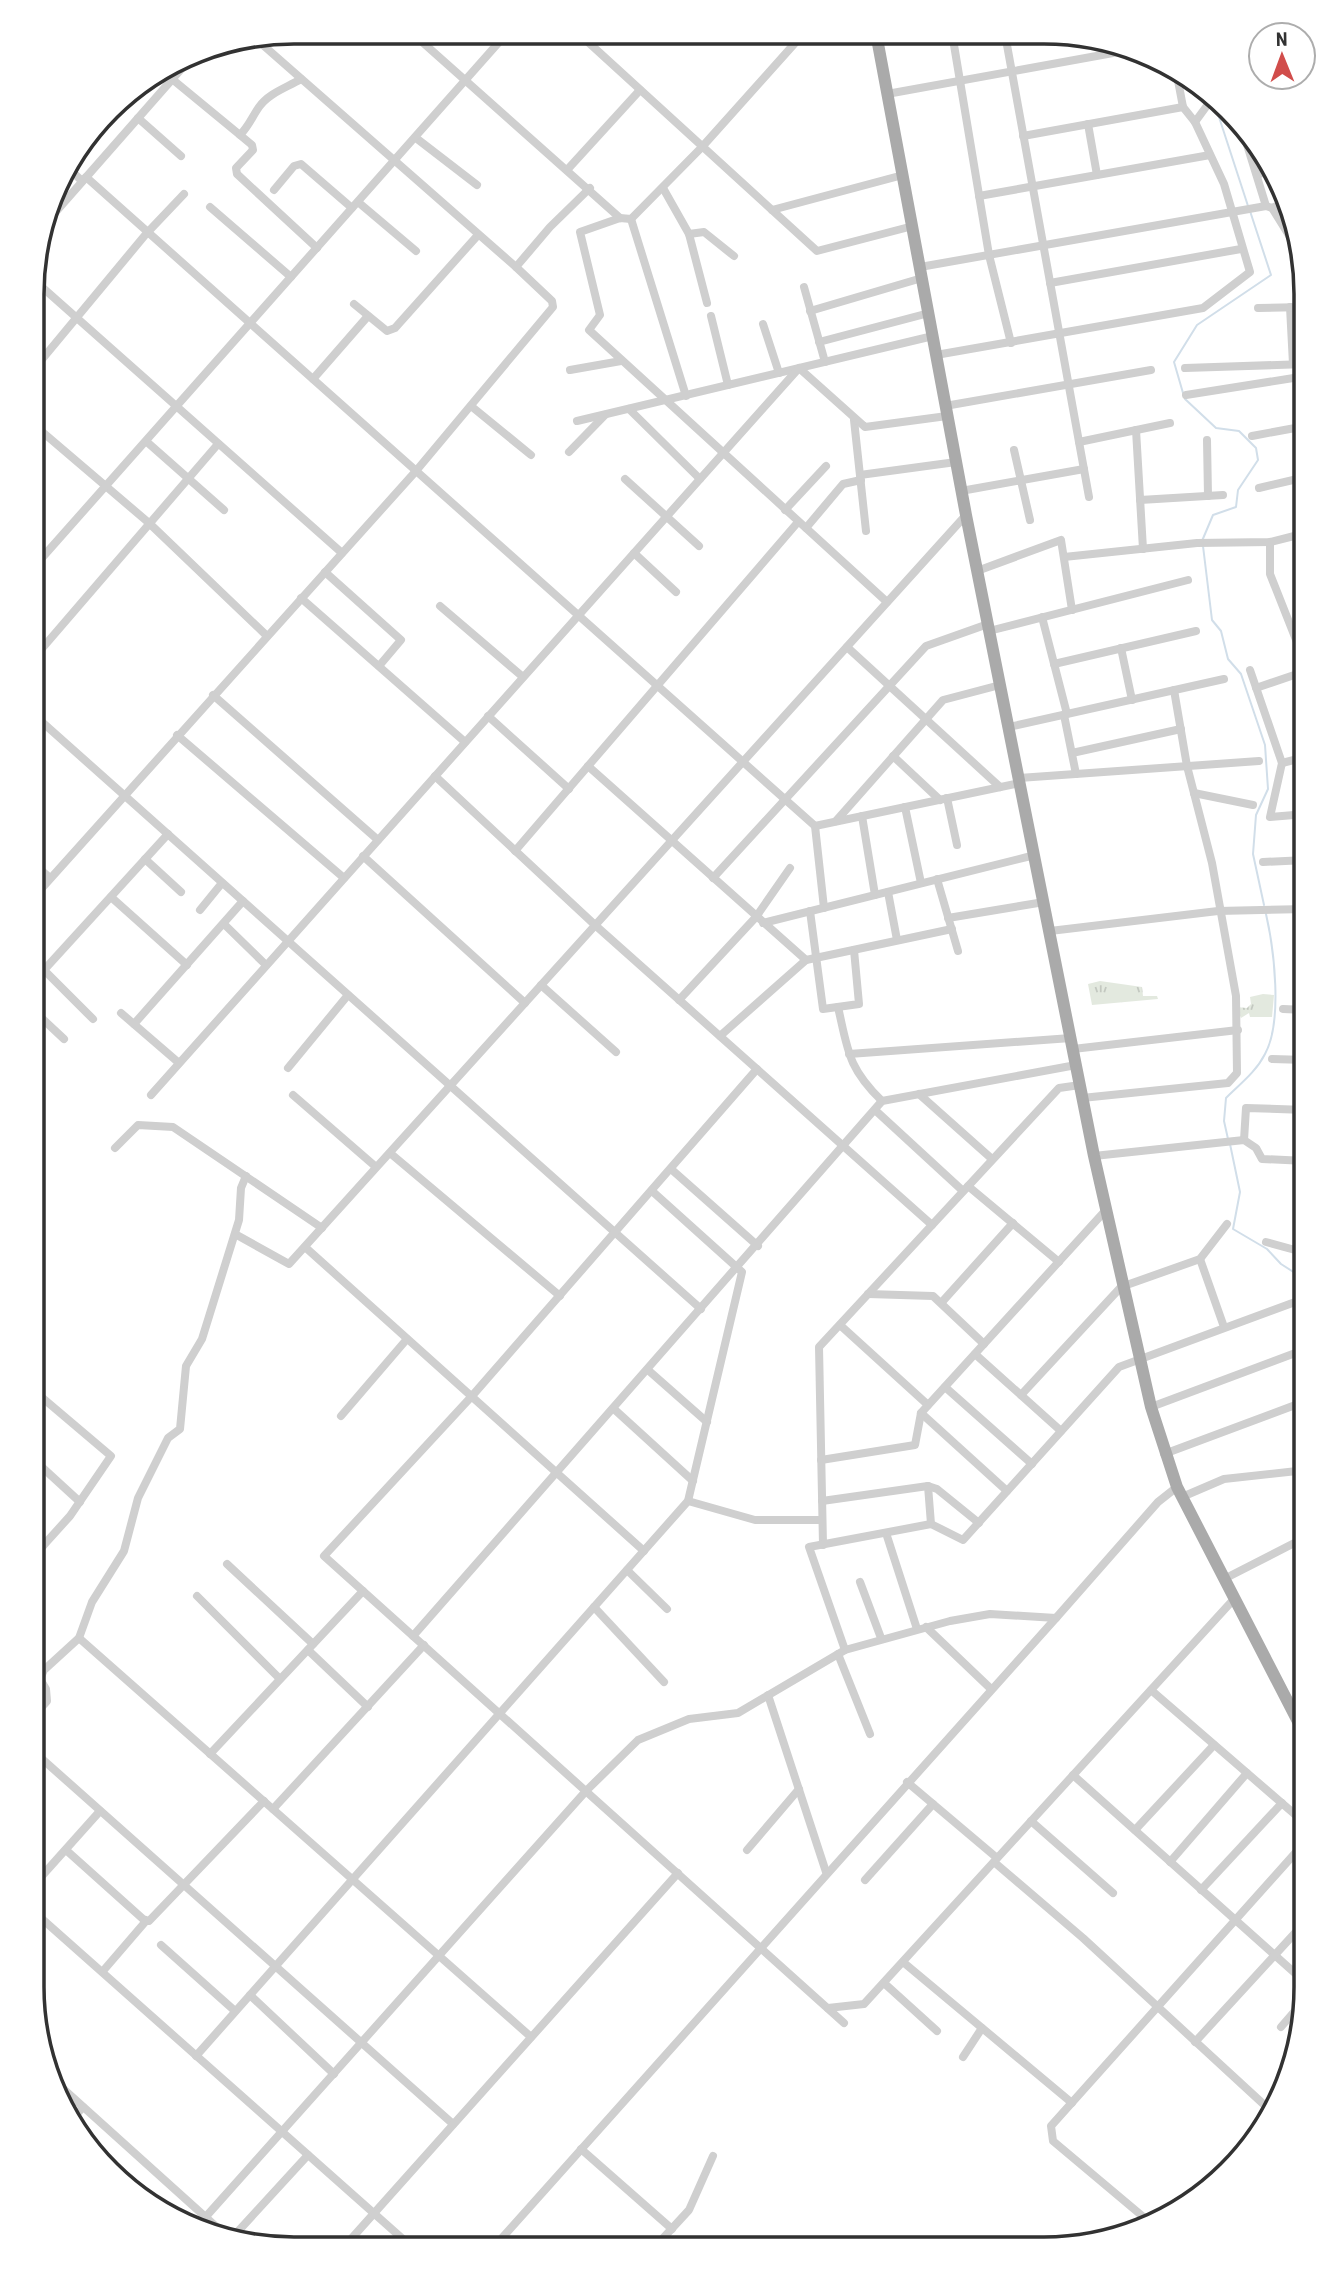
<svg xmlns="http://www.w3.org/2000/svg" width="1338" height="2281" font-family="'Roboto Condensed',sans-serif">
<defs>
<pattern id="grass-tufts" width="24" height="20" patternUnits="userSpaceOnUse" patternTransform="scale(1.75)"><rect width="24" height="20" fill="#e3e9df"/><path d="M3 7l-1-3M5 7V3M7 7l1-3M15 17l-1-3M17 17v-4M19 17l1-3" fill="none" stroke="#c3c8c0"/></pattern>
</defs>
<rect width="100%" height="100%" fill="#fff"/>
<g fill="url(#grass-tufts)">
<polygon points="1100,981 1142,987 1143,996 1157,996 1158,999 1092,1005 1088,984"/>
<polygon points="1263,994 1274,995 1272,1017 1250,1017 1249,1013 1241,1018 1236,1007 1247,1008 1251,1004 1250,997"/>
</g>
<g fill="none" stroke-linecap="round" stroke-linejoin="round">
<g stroke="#d1dee9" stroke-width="2">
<polyline points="1222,104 1218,114 1248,206"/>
<polyline points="1183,393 1174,362 1197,325 1271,275 1250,211"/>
<polyline points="1185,399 1216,428 1239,431 1256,448 1258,460 1238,490 1236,507 1213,515 1202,541"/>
<polyline points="1203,546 1212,620 1221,631 1228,659 1241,674 1265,745 1268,789 1256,815 1253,854 1264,905"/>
<path d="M1228,1139L1224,1121L1226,1098C1240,1084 1256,1072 1265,1054C1283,1021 1274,949 1266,914"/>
<polyline points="1230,1144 1240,1192 1233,1229 1267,1249 1281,1264 1306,1280"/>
</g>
<g stroke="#cfcfcf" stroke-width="8">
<polyline points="411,32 620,218"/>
<polyline points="577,32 817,251 913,226"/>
<polyline points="952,33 989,255 1011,343"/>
<polyline points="1005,34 1089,497"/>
<path d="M172,79L240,135C249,126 252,117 259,107C269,93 286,88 301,79"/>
<polyline points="887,94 1135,49"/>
<polyline points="138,118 181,156"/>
<polyline points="1195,122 1214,96"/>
<polyline points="1240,122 1266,206"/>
<polyline points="1088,124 1097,175"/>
<polyline points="240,135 252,145 253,150 236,168 237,174 317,248"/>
<polyline points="1023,136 1183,107"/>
<polyline points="416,138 477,185"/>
<polyline points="67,167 82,181"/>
<polyline points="567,170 640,90"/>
<polyline points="1257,175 1273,169"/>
<polyline points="86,177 815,826 824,908"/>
<polyline points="663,188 689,234 707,303"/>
<polyline points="274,190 294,166 301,164 352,208"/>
<polyline points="979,196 1210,155"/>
<polyline points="358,202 416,251"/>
<polyline points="210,207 291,277"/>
<polyline points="1272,208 1288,201"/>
<polyline points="772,210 903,175"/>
<polyline points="631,219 620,218 580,232 600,315 589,330 887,602"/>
<polyline points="631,219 702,147 804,33"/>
<polyline points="631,219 686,396"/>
<polyline points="45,224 197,51"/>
<polyline points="689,234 704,232 734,256"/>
<polyline points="516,267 550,227 590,188"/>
<polyline points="920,267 1266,206 1272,208 1298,250"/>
<polyline points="34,280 342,553"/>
<polyline points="1050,283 1241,249"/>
<polyline points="804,287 825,362"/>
<polyline points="354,304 387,331 395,328 478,235"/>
<polyline points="1290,307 1293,364"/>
<polyline points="1258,308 1306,307"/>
<polyline points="810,311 922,278"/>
<polyline points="711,316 728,385"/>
<polyline points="763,324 779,373"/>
<polyline points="819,342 929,313"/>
<polyline points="936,355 1203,308 1250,272 1224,184 1195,122 1183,107 1176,70"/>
<polyline points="1185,368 1306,364"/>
<polyline points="34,369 146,234 184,194"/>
<polyline points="570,370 621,361"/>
<polyline points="313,379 368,316"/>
<polyline points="1186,395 1306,376"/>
<polyline points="471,406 531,455"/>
<polyline points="945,406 1151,370"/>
<polyline points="629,409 700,479"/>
<polyline points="854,420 866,531"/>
<polyline points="577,421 933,336"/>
<polyline points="33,424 149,523 267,636"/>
<polyline points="1136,430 1143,549"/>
<polyline points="1252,436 1306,426"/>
<polyline points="1207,440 1208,496"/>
<polyline points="147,442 224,510"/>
<polyline points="1079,442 1170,423"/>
<polyline points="1014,450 1030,520"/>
<polyline points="569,452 605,415"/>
<polyline points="860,475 956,462"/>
<polyline points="625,479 699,546"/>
<polyline points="1259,488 1306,477"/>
<polyline points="961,491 1084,469"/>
<polyline points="1140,500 1223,495"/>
<polyline points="785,510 826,466"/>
<polyline points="806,528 843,484 861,480"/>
<polyline points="1270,542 1270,574 1306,665"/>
<polyline points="634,553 676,592"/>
<polyline points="1064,557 1197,543 1270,542 1306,533"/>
<polyline points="33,568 508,32"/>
<polyline points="977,571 1061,540 1072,610"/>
<polyline points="325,572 401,640 379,666"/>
<polyline points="301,598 465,742"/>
<polyline points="440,606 523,677"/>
<polyline points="1042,617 1067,714"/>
<polyline points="989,631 1188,580"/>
<polyline points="847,647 1000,787"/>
<polyline points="1121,648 1132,700"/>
<polyline points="33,659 218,444"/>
<polyline points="1054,664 1196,631"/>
<polyline points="1250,670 1282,763 1270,817 1306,814"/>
<polyline points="1256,688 1306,671"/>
<polyline points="213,695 378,840"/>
<polyline points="33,714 701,1309"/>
<polyline points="1064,715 1076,774"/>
<polyline points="488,716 569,789"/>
<polyline points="1009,727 1224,679"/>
<polyline points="177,735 344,878"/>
<polyline points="1072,753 1181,729"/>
<polyline points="893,756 940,800"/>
<polyline points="1282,763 1306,757"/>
<polyline points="588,766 806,960"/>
<polyline points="435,776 595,925 932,1225"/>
<polyline points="1019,778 1259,761"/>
<polyline points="1194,793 1253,805"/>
<polyline points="947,798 957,845"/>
<polyline points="905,807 921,883"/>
<polyline points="862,816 875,895"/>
<polyline points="836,821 943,700 1000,685"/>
<polyline points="815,826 1020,783"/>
<polyline points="515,851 798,522"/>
<polyline points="363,856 525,1003"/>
<polyline points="145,859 181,892"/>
<polyline points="1263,862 1306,860"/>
<polyline points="33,863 50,878"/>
<polyline points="713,878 926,646 988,624"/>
<polyline points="937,879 958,951"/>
<polyline points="888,892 897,940"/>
<polyline points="111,897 187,965"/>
<polyline points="33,898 416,471 553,307 552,301 516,267 256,39"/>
<polyline points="200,910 222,883"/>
<polyline points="810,911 823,1009 859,1004 854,950"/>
<polyline points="948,918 1044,902"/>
<polyline points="763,923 1035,855"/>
<polyline points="225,925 266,965"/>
<polyline points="1050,931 1218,911 1306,909"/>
<polyline points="33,959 93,1019"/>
<polyline points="44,970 168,834"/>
<polyline points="541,985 616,1052"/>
<polyline points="679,1000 756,917 790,868"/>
<path d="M838,1007C848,1051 848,1068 882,1101"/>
<polyline points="1283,1009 1306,1010"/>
<polyline points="33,1010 64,1039"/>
<polyline points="121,1013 179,1063"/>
<polyline points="134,1024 243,901"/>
<polyline points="720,1036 806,960 952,929"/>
<polyline points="1073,1049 1238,1030"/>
<polyline points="849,1054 1071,1038"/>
<polyline points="1272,1059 1306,1060"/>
<polyline points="288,1068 348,995"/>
<polyline points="757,1069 472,1396 324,1556 844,2023"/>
<polyline points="919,1094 992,1159"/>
<polyline points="151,1095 799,368 865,427 947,416"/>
<polyline points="293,1095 376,1167"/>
<polyline points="1082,1098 1228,1083 1237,1073 1236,996 1212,863 1187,766 1174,690"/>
<polyline points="875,1110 963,1191"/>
<polyline points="1244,1140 1246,1108 1306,1110"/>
<polyline points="115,1148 138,1125 173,1127 322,1228"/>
<polyline points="390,1153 560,1296"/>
<polyline points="1094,1156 1244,1140 1256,1148 1262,1159 1306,1161"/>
<polyline points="671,1169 758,1246"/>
<polyline points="968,1186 1059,1262"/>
<polyline points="235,1234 289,1264 966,515"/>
<polyline points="1266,1242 1306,1253"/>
<polyline points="305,1247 644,1551"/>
<polyline points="1200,1259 1224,1327"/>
<polyline points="868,1294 933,1296 984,1344"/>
<polyline points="942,1302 1013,1223"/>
<polyline points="840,1325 928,1405"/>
<polyline points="1296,1353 1306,1378"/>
<polyline points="975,1354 1061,1431"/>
<polyline points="648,1370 707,1422"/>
<polyline points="945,1387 1032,1464"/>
<polyline points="1021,1395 1121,1287 1200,1259 1227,1224"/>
<polyline points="1151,1407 1306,1349"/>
<polyline points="614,1409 693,1481"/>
<polyline points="921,1413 1007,1491"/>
<polyline points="341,1416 407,1339"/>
<polyline points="1164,1454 1306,1401"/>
<polyline points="32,1458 80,1502"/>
<polyline points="821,1460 915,1445 921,1413 1105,1211"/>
<polyline points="928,1486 931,1524 963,1540 1119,1367 1306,1298"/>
<polyline points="1182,1497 1224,1479 1306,1470"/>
<polyline points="688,1501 755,1520 822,1520"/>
<polyline points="822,1501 928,1486 937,1489 979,1523"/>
<polyline points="886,1533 917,1629"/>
<polyline points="32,1536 43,1546"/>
<polyline points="823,1545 819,1347 1059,1088 1080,1085"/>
<polyline points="32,1558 70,1516 111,1456 32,1389"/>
<polyline points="227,1564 313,1644"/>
<polyline points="627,1570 667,1609"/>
<polyline points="1224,1579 1306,1537"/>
<polyline points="860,1582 881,1638"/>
<polyline points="197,1596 280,1679"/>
<polyline points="594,1607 664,1682"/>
<polyline points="926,1627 990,1688"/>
<polyline points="413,1636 882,1101 1076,1065"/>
<polyline points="79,1638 531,2037"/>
<polyline points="308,1650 368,1707"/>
<polyline points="845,1650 809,1547 931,1524"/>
<polyline points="838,1654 870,1734"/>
<polyline points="1151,1690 1306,1824"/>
<polyline points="768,1695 826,1872"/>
<polyline points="32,1718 47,1701 46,1689 40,1679 44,1670 79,1638 92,1602 124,1551 138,1498 168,1438 180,1429 186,1366 202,1339 239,1220 241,1188 246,1176"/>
<polyline points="32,1750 453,2124"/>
<polyline points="210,1754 363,1591"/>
<polyline points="1073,1775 1306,1983"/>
<polyline points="907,1782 997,1858"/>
<polyline points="273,1809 424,1645"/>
<polyline points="1031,1821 1113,1893"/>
<polyline points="1135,1830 1214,1745"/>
<polyline points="66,1850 143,1919 149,1921 264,1801"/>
<polyline points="747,1850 799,1789"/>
<polyline points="994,1862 1083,1938 1272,2112"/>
<polyline points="1170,1862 1247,1773"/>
<polyline points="865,1880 933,1804"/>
<polyline points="32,1887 100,1811"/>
<polyline points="1201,1890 1282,1803"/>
<polyline points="32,1910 413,2248"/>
<polyline points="161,1945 235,2011"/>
<polyline points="903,1962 1072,2103"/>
<polyline points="103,1971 146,1921"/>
<polyline points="884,1983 937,2031"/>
<polyline points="250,1995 334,2074"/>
<polyline points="828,2008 864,2004 1234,1599"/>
<polyline points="1281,2027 1306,1998"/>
<polyline points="1195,2042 1306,1921"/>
<polyline points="196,2056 688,1501 742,1272 652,1191"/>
<polyline points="963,2057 982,2028"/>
<polyline points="49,2076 231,2240"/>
<polyline points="71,2121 83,2107"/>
<polyline points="581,2149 672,2229"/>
<polyline points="1153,2225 1053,2141 1051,2126 1306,1841"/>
<polyline points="194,2230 586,1791 638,1740 689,1719 738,1713 845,1650 950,1621 990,1614 1056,1618 1158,1502 1177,1487"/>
<polyline points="231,2239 308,2155"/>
<polyline points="343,2248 678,1873"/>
<polyline points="493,2248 1056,1618"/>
<polyline points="654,2248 689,2210 713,2156"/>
</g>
<polyline stroke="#aaa" stroke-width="12" points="876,33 966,515 1094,1156 1151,1407 1177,1487 1306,1737"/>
</g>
<path d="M0 0H1338V2281H0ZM294 44H1044A250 250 0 0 1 1294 294V1987A250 250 0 0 1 1044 2237H294A250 250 0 0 1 44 1987V294A250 250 0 0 1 294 44Z" fill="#fff" fill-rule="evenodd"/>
<path fill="none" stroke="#323232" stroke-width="3.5" d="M294 44H1044A250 250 0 0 1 1294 294V1987A250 250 0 0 1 1044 2237H294A250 250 0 0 1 44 1987V294A250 250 0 0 1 294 44Z"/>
<g transform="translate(1282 56) rotate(359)"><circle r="33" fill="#ffffff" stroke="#adadad" stroke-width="2"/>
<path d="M0-5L12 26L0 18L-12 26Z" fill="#d14d4b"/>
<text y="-10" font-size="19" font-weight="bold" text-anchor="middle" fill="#323232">N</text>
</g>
</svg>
